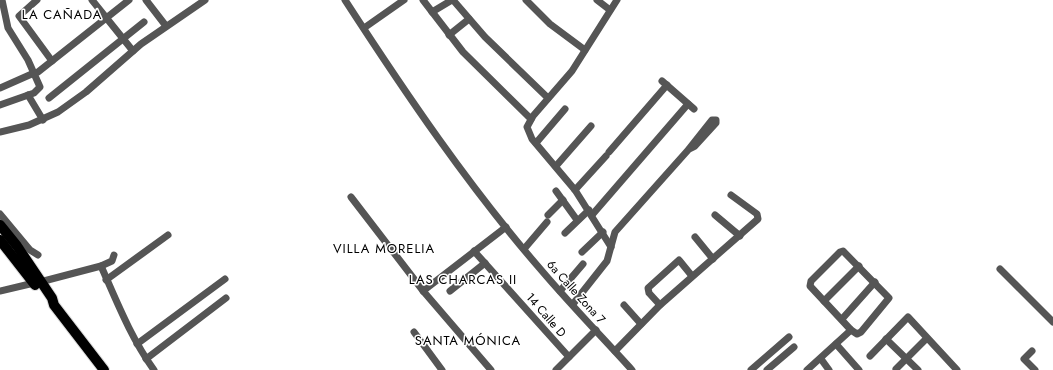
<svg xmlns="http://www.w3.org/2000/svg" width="1053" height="370" font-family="Jost,sans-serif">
<rect width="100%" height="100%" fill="#fff"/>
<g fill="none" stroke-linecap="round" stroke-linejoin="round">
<g stroke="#dbdbdb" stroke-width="12">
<g id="highway">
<polyline points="0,225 17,246 52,298 54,305 104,370"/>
<polyline points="0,240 35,285"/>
</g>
</g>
<g stroke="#555" stroke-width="7">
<polyline points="37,0 19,16 52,61"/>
<polyline points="92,0 133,51"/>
<polyline points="146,0 166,26"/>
<path d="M345,0C406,94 469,187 542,271C571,305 602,337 632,370"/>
<polyline points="423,0 463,52 531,119"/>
<polyline points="453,0 485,37 548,98"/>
<polyline points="526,0 550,24 585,50"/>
<polyline points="597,0 610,10"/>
<polyline points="432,12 452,0"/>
<polyline points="364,28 404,0"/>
<polyline points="449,35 469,19"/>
<polyline points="38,72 129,0"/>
<polyline points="662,81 694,109"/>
<polyline points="0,88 34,73"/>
<polyline points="28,95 43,120"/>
<polyline points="49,98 144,22"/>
<polyline points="0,105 34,93 40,87 28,60 8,28 2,0"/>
<polyline points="0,132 29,125 58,112 86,92 141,44 205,0"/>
<polyline points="536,143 565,109"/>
<polyline points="609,152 667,85"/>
<polyline points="556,166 591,126"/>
<polyline points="575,190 606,156"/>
<polyline points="556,191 577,220"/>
<polyline points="351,197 424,292 491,370"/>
<polyline points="0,214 30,250 38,255"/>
<polyline points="548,215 563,200"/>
<polyline points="592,215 688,104"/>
<polyline points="715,215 740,236"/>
<polyline points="565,233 589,210"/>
<polyline points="695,237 713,259"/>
<polyline points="611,247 575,190 532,139 527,127 533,116 572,71 617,0"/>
<polyline points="524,249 547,222"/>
<polyline points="474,251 569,357"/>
<polygon points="843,251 889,298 861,332 857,334 851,330 810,286 811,281 840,252"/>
<polyline points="582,252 603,232"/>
<path d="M101,266C117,302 131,338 154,370"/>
<polyline points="1000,269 1053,322"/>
<polyline points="106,280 168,235"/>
<polyline points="40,282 101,266 112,261 114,255"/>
<polyline points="0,291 34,283"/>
<polyline points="423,291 506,227"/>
<polyline points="450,291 485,263"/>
<polyline points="560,291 583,264"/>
<polyline points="824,301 859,266"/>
<polyline points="573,304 607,261 615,232 689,149 712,120 716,120 716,123 695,146 689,149"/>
<polyline points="624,305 641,324"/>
<polyline points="660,305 649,293 648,288 679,260 692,276"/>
<polyline points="842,319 875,282"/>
<polyline points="414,332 442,370"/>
<polyline points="886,339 918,370"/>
<polyline points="137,344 225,279"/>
<polyline points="836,344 859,370"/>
<polyline points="615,351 660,305 758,219 757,214 731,195"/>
<polyline points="1032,351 1024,359 1035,370"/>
<polyline points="870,356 908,317 957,370"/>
<polyline points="146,359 226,298"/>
<polyline points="821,359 829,370"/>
<polyline points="896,369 925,340"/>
<polyline points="556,370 596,330"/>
<polyline points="751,370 789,337"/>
<polyline points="767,370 794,347"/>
<polyline points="807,370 851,330"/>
</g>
<use href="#highway" stroke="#000" stroke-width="10"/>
</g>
<g text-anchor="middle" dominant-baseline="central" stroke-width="3" stroke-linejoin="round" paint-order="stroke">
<g font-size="12" fill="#000" stroke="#fff">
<text transform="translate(576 292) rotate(48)">6a Calle Zona 7</text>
<text transform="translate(546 315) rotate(49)">14 Calle D</text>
</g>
<g font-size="13" letter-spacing="1" fill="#000" stroke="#fff">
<text x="62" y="14">LA CAÑADA</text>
<text x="384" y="248">VILLA MORELIA</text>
<text x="463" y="279">LAS CHARCAS II</text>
<text x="468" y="340">SANTA MÓNICA</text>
</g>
</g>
</svg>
